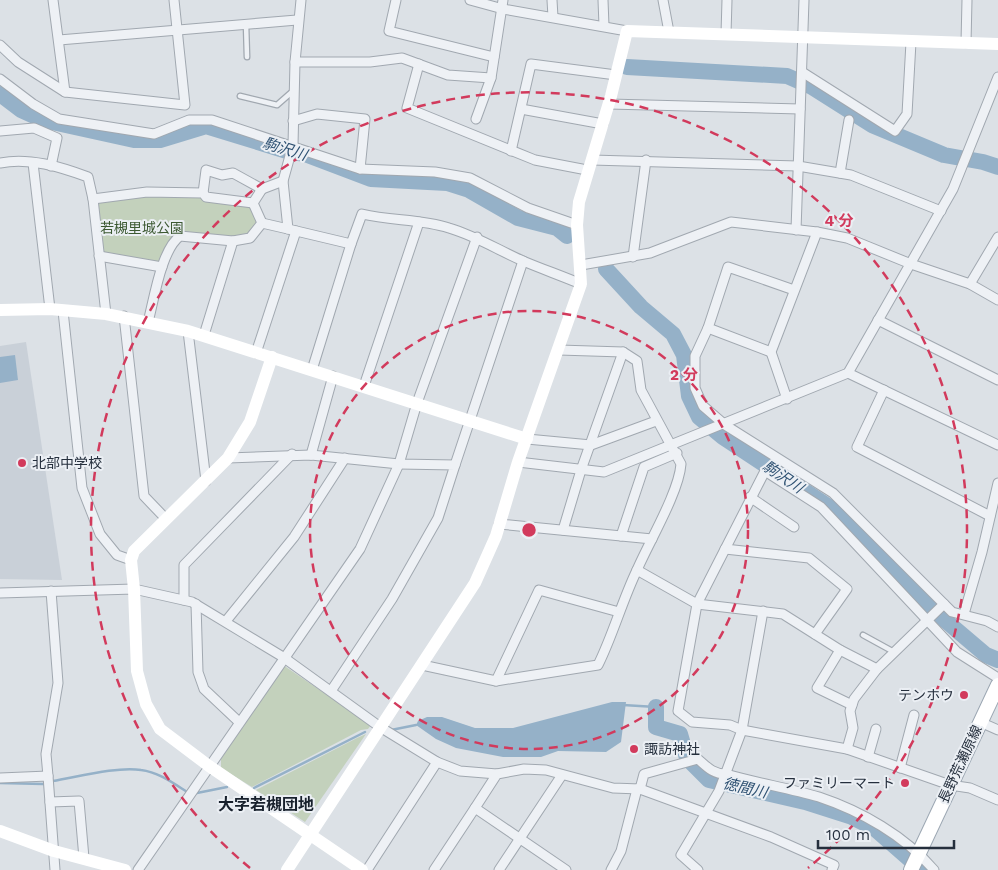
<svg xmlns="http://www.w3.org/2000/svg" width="998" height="870" font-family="'Work Sans','Noto Sans JP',sans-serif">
<rect width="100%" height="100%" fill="#dce1e6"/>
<polygon fill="#c9d0d8" points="26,342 62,580 0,579 0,346"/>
<g fill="#c3d1bc">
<polygon points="176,194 253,203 260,220 250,235 231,239 175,234 164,262 158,265 102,254 97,198"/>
<polygon points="283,665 371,725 368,729 361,730 252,787 221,768 221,759"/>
<polygon points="366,734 305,822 256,790 357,738"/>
</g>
<g fill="#95b1c8">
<polygon points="15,355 18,380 0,383 0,357"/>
<polygon points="612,702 626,702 621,742 606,752 558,751 541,757 503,757 456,748 436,739 416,725 418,721 427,717 442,717 475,728 513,728"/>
</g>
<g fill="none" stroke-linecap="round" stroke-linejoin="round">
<g stroke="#95b1c8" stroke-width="2.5">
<polyline points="623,705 656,707"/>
<polyline points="391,730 416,725"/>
<path d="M53,781C77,777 118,766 141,770C158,772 173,783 187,792"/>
<polyline points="0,783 43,784"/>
<polyline points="254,788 365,732"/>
<polyline points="197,793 227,787"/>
</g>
<g stroke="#95b1c8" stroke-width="16">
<polyline points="627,67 787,76 812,87 872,125 944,155 983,162 998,167"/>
<polyline points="0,94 21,110 43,120 134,140 160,140 206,126 287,151 305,154 371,179 447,183 469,190 518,218 557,228 567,236"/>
<polyline points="606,269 641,307 673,334 684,355 689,396 699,417 723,437 838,513 946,621 986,655 998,660"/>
<polyline points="656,707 656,727 680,734 687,758 709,780 805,802 852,817 874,828 922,870"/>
</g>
<g stroke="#a1a8b0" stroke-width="7">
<g id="lane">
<polyline points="246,24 247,57"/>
<polyline points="240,96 277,105 293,91"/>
<polyline points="863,635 894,652"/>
</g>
</g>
<g stroke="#a1a8b0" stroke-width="11">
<g id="street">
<polyline points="53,0 65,92"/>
<path d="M301,0L295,62L293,145L283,181L288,229L351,244L362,214C391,221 421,219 449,228C476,236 498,250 523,261C542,269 562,276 581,284"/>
<polyline points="396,0 389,31 494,57"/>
<polyline points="470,0 503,9 627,31"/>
<polyline points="552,0 553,17"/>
<polyline points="603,0 604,26"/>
<polyline points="663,0 669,32"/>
<polyline points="726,34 727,0"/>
<polyline points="59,40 297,20"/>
<polyline points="966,43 967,0"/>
<polyline points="0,45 18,62 65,92 185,105 174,0"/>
<polyline points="295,62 370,62 402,58 448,75 491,78"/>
<polyline points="419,64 407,108 535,160 587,170"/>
<polyline points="802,72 895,131 907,114 911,42"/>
<polyline points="0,79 33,104 59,119 154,134 189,120 212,120 360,169 365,119 317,114 293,121"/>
<polyline points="609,104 800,109"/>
<polyline points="521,109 603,124"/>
<polyline points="476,119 491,78 503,0"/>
<polyline points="0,131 34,128 57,138 51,166"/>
<polyline points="511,151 531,64 616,75"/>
<polyline points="592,160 798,166 851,175 941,211"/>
<path d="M0,163C29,157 61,167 88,177L93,199L106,314"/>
<polyline points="33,163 50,309"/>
<polyline points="360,169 435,172 470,178 528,208 577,225"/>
<polyline points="840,173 849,120"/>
<polyline points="203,193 206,170 222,175 233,173 262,189 283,181"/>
<polyline points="93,199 147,192 203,193 206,197 253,203 262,189"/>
<polyline points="253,203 262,223"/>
<polyline points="796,230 804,0"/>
<polyline points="233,241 250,238 262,223 288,229"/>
<polyline points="99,256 162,267"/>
<polyline points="633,257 646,160"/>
<polyline points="581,265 650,253 731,222 817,232 847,238 911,264 970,284 998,300"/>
<polyline points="970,284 998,237"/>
<polyline points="63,311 82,488 100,534 117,555 131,560"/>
<polyline points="124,316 144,496 166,519"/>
<polyline points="878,320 998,380"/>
<path d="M148,322C154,300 161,250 180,236L233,241L204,335"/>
<polyline points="708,328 695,356 695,388 703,406 725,425 833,493 952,612 987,621 998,627"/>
<polyline points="188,331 206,481"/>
<polyline points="771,352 708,328 728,267 794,290"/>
<polyline points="256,353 296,231"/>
<polyline points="312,370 351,244"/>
<polyline points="848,373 998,445"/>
<polyline points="364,386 419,222"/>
<polyline points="884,390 857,447 990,516"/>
<polyline points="787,399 771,352 817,232"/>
<polyline points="527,439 591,445 656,421"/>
<polyline points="311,455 333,376"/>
<polyline points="228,458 311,455 399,464 455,465 438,518 392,599 331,691"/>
<polyline points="518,462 604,472 848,373 953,189 998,77"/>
<polyline points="455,465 523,261"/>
<polyline points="750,497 794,527"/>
<polyline points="499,524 652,539"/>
<polyline points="563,530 581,470 623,352"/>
<polyline points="621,536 644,467 677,453"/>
<polyline points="725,549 809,558 847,589 815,634"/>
<polyline points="637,570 697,604 783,614 840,650 877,669"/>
<polyline points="0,593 134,589 192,602 283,657 380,727 437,762 460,771 497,774"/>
<polyline points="184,600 184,565 292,454"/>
<polyline points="196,604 198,672 204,689 239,722"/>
<polyline points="964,614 982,552 998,483"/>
<polyline points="226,621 294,537 345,458"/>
<polyline points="840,650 817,688 852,705"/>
<path d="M422,665L496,681L598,665C613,635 622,601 637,570C649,542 679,492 681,464L641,390L637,361L623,352L559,350"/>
<polyline points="998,678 957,652 821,507 765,471 697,604 678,711 692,722 730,725 742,730 847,749 950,785 970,788 998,800"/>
<polyline points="496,681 539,590 619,612"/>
<polyline points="980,722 998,730"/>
<polyline points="847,749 853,728 850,711 854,699 877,669 944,604"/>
<polyline points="868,757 876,729"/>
<polyline points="900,768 914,715"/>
<polyline points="48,776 46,754 58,683 51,591"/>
<polyline points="0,778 48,776 55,870"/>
<path d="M640,789L644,774L698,759C707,767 713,774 726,774C757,783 788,788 819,797C861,811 905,836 934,870"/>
<polyline points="50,802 79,801 84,858"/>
<polyline points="138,870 360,549 399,464 417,403 477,237"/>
<polyline points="367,870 437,762"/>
<polyline points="434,870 475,808"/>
<polyline points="499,870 562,775"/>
<polyline points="566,870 475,808 497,774 524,769 546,770 613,788 640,789 771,837 834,865 832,870"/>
<polyline points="611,870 621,851 637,789"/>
<polyline points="698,870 681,855 719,791 742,730 763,611"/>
</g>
</g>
<g stroke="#9ba6b2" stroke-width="16">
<polyline id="primary" points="911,870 998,685"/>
</g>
<use href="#lane" stroke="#eef1f5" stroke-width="4.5"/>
<use href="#street" stroke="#eef1f5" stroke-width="9"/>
<g stroke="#fff" stroke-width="12">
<polyline points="0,310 50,309 106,314 188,331 527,439"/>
<polyline points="272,357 250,422 228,458 134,551 131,560 134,589 137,671 146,704 160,729 209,766 362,870"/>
<polyline points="0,831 54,851 125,870"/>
<polyline points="287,870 475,583 496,536 518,462 581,284 577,225 579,202 611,96 627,31 998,44"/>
</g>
<use href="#primary" stroke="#fff" stroke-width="14"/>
</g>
<g fill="none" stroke="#d23a5c" stroke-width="2.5" stroke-dasharray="9 6">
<circle cx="529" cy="530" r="219"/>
<path d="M250 868A438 438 0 1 1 808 868"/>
</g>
<g fill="#d23a5c" stroke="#ebeff4" stroke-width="2">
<circle cx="22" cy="463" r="5"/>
<circle cx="964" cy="695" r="5"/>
<circle cx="634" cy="749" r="5"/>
<circle cx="905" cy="783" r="5"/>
</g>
<g text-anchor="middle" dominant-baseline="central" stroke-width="4" stroke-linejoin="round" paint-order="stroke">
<g font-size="14" fill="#3c5932" stroke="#ebeff4">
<text x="142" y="228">若槻里城公園</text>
</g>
<g font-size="14" fill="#252f3d" stroke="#ebeff4" text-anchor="start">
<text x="32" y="463">北部中学校</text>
<text x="954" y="695" text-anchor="end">テンホウ</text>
<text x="644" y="749">諏訪神社</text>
<text x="895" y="783" text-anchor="end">ファミリーマート</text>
</g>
<g font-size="14" fill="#252f3d" stroke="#ebeff4">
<text transform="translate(960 764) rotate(-65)">長野荒瀬原線</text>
</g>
<g font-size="15" font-style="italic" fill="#2e5172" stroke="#ebeff4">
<text transform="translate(285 149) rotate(17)">駒沢川</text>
<text transform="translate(783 477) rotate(34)">駒沢川</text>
<text transform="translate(745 788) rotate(13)">徳間川</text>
</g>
<g font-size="16" font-weight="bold" fill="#18212d" stroke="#ebeff4">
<text x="266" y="804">大字若槻団地</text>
</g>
</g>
<circle cx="529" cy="530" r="8" fill="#d23a5c" stroke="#ebeff4" stroke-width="2.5"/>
<g font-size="15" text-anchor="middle" font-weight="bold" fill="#d23a5c" stroke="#ebeff4" stroke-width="4" stroke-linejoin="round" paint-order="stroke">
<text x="839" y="226">4 分</text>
<text x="684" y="380">2 分</text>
</g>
<path d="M818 840v8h136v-8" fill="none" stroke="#252f3d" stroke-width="2.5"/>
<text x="826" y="840" font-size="15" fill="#252f3d" stroke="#ebeff4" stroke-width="4" paint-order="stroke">100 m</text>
</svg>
